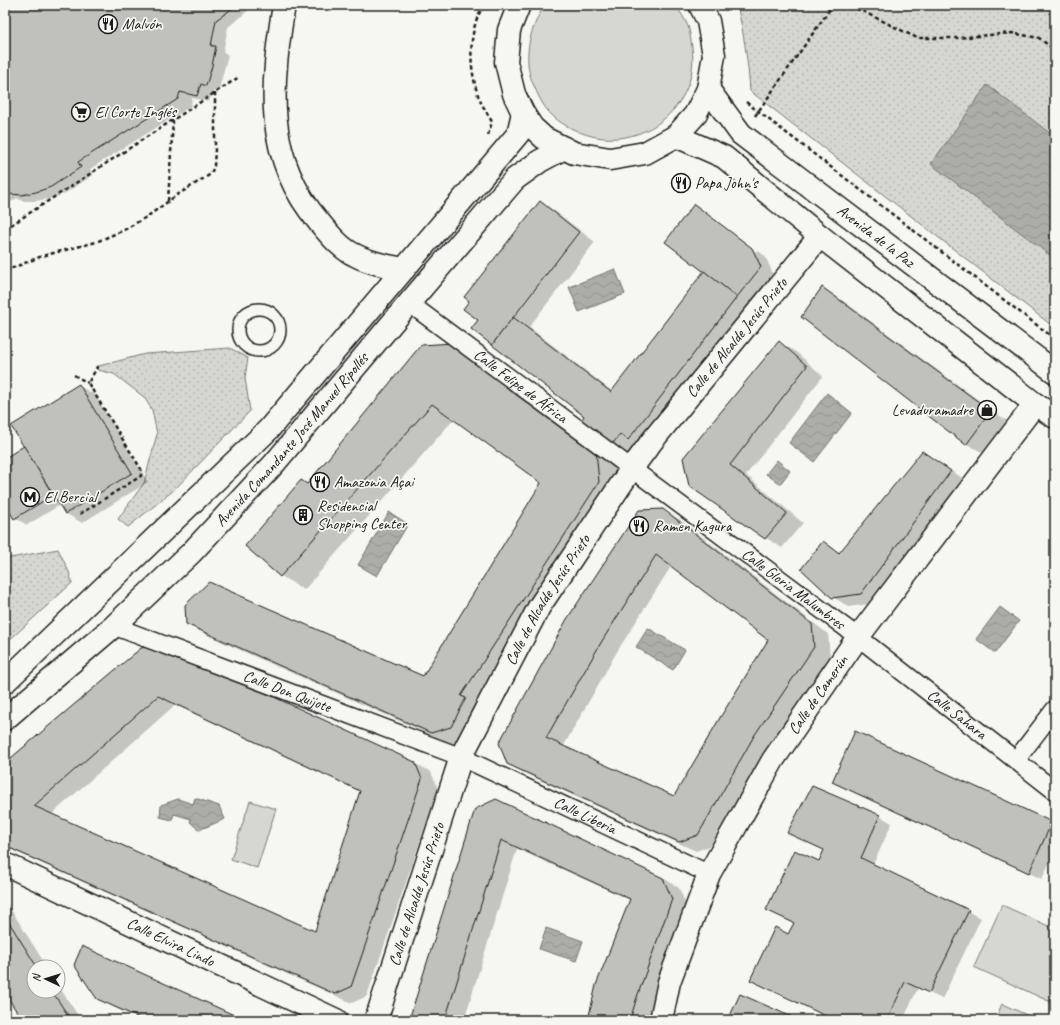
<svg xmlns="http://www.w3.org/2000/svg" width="1060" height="1025" font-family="Caveat,sans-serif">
<defs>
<pattern id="park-dots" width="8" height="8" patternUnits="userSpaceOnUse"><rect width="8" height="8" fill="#d6d6d2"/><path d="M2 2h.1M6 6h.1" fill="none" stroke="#b7b7b4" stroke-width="1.8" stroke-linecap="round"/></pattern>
<pattern id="water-waves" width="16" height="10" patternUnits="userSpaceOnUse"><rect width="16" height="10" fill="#acaca9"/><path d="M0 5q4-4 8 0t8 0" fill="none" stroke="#939391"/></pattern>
</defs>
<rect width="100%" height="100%" fill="#f6f6f2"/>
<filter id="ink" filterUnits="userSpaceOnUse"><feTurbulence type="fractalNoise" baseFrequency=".025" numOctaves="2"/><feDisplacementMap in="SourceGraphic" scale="8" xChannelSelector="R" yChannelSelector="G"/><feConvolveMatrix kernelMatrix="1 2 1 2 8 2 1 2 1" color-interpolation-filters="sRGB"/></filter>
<g filter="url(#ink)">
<g fill="#d6d6d2" stroke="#797977">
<path d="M545,5H676C680,12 685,19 688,26C690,31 690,36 691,41C705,108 635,159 575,130C563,125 550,116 543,104C540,99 537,93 535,88C521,61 529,29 545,5Z"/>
<polygon points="250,801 276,809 257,868 231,859"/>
<polygon points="1002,905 1055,929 1055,1004 974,967"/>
<polygon points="1002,1004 1038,1020 995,1020"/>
</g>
<g fill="url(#park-dots)" stroke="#797977">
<path d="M737,5H1055V328L750,91C748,62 744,34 737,5Z"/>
<polygon points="230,348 248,358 245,378 250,411 174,490 128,527 118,519 144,483 157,434 152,410 144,397 114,374 98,370 95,367 145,354"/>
<polygon points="58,549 69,572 72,583 5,644 5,559"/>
</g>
<g fill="url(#water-waves)" stroke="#727271">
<polygon points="987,85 1055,137 1055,259 931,164"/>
<polygon points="615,269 625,294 579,312 569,287"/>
<polygon points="827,393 852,413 814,462 789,443"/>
<polygon points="777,460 790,471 780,484 766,474"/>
<polygon points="389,512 408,524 377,576 358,565"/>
<polygon points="1000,607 1019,621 995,653 976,639"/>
<polygon points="648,628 685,650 673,670 636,647"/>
<polygon points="195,798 219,806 225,819 199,830 190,822 191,819 174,814 172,820 160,817 161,805 178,799 193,804"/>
<polygon points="546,928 583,941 576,961 539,949"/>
</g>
<g fill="#0003" fill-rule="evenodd">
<polygon points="5,5 253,5 241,17 228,27 223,52 228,55 218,93 213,91 209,102 192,98 191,106 90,169 93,175 64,194 49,199 35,201 22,201 17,198 5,206"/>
<polygon points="540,202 556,212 595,242 529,327 613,392 705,271 695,205 705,211 705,213 756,252 757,250 765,256 773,274 645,449 636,443 628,454 611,445 586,416 479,320"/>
<polygon points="822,288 839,298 1007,421 983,453 967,444 803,317"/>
<polygon points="779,342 796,352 823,376 746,475 803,523 782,548 766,538 690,485"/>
<polygon points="421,346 619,465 622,496 456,746 211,637 187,623 423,677 542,483 454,419 304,590 281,576 247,546 308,485"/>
<polygon points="79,386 95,395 148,482 82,523 65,513 60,505 27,525 15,518 5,502 5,459 24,448"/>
<polygon points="922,452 967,481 877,603 849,607 833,597 823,542 841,553"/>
<path d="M662,510L679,519L828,634L830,657L770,745L715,844L696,851L524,773L507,763ZM672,565L770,639L674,797L563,747L618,650Z"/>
<path d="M141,649L414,763L431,772L438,789L367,996L352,1003L5,847V764ZM175,705L361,792L316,933L51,815Z"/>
<polygon points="856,733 1055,825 1055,850 1042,879 846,789 833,782"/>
<polygon points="812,787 880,816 892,823 873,865 981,918 942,999 918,988 903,1020 834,1020 751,979 789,935 794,924 767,910 820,863 825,851 788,833"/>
<polygon points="476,809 663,878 679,888 688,909 649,1020 589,1020 630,900 517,849 464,1020 410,1020"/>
<polygon points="5,904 8,905 47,967 34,967 34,991 58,991 58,985 81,1020 23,1020 5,991"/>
<polygon points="98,998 243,1020 142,1020 115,1008"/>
</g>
<g fill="#c0c0bd" stroke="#1c1c1c" fill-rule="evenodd">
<polygon points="5,5 234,5 229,11 216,20 211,46 216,46 212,66 206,86 201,84 197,96 180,92 178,99 78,162 81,167 51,187 36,192 22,195 9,194 6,190 5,191"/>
<polygon points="540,201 579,232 492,345 471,329 478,320 463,309 469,301 464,297"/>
<polygon points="694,204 752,248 761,267 737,297 665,242"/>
<polygon points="704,271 737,297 628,440 620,434 611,446 580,422 584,416 492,345 513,317 611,392"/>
<polygon points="822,287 991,411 966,445 801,317"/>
<polygon points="779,341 807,366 730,465 787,513 765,539 689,486 683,458"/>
<polygon points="453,343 596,450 599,482 461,696 466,698 451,727 431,733 186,624 185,605 209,582 423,676 541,483 432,404 280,577 245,546 301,480 307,484 421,345"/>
<polygon points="79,384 132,473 65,514 11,426"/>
<polygon points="24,446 53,495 14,519 5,504 5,458"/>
<polygon points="922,451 951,471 861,594 832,598 801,569 823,541 839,553"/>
<path d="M663,509L812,624L814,647L754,736L698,835L679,842L507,764L499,743L567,619L639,510ZM656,555L768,640L721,716L674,796L546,738L602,641Z"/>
<path d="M159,644L415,762L422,779L351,987L335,994L5,846V763L141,648ZM158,696L360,791L315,931L34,806Z"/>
<polygon points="855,731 1052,822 1029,873 832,782"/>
<polygon points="812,786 880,815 861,858 969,910 929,993 905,982 887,1020 834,1020 750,980 775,927 788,934 794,923 766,910 794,850 819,861 824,850 787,833"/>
<polygon points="496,799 663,878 672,899 637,997 630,1020 588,1020 596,985 630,899 501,840 445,1020 409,1020 475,809"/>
<polygon points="5,916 37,967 34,967 34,991 52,991 71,1020 22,1020 5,993"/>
<polygon points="82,946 245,1020 144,1020 97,999 74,965"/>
<polygon points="740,994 799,1020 728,1020"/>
</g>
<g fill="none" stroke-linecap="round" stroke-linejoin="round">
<g stroke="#1c1c1c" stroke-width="14">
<circle id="service" cx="259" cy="330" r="21"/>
</g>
<g stroke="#1c1c1c" stroke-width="20">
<g id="pedestrian">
<path id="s1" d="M409,303L858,637L1055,791"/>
<path id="s2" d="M114,626L461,757L709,874"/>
<polyline points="1016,760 1055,709"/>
</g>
</g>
<g stroke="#1c1c1c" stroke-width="25">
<g id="minor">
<path d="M284,5C271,84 263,157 319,222C329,234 341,249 355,255C370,263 387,266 404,269"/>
<path id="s3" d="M5,864L336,1020"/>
<path id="s4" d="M376,1020L461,757L539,607L632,468L652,441L820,236"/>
<path id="s5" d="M661,1020L669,982L709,874L773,760L858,637L1035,404"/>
</g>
</g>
<g stroke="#1c1c1c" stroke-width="25">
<g id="tertiary">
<polyline points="519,5 509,30 506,62 514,94 523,113 532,127 544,138 574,153 610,159 645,153 676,136 695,115 708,89 714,55 708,21 700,5"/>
<path id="s6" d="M708,89L741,134L1055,372"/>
<polyline points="676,136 724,157 820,236 1035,404 1055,417"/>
<polyline points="5,682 268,430 518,134 523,113"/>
<path id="s7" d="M5,719L114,626L191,553L273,465L409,303L515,179L540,161L564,148"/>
</g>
</g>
<g stroke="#1c1c1c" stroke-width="2.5" stroke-dasharray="4 3" stroke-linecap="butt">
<path d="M484,5C467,30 469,70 479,98C482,106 488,114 492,122L488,135"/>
<polyline points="850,5 917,38 957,38 1012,33 1039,38 1055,50"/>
<polyline points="746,102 1055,339"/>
<polyline points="755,116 830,9 835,5"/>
<polyline points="168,201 173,121"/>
<polyline points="5,229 239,77"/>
<polyline points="5,271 42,256 96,242 124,230 148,216 177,195 211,174 214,166 215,149 215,93"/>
<polyline points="74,375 88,383"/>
<polyline points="80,514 141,476 141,469 88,383 98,366"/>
</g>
<use href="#service" stroke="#f6f6f2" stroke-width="11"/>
<use href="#pedestrian" stroke="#f6f6f2" stroke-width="17"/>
<use href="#minor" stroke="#f6f6f2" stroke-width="22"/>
<use href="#tertiary" stroke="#f6f6f2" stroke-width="22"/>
</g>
</g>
<defs>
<g id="restaurant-ring" transform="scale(1)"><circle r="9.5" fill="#f6f6f2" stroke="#1c1c1c" stroke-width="1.5"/><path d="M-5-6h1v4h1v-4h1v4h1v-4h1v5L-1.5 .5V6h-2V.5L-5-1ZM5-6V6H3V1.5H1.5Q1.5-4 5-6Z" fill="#1c1c1c"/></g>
<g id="supermarket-ring" transform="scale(1)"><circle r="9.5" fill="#f6f6f2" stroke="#1c1c1c" stroke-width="1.5"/><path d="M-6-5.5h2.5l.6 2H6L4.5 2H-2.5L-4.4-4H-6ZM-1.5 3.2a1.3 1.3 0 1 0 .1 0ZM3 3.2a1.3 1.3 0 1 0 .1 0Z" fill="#1c1c1c"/></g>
<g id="shop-ring" transform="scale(1)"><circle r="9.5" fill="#f6f6f2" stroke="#1c1c1c" stroke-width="1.5"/><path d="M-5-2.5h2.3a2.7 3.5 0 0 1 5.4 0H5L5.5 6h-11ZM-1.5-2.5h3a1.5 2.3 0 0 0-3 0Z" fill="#1c1c1c"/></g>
<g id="metro-ring" transform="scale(1)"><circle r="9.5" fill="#f6f6f2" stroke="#1c1c1c" stroke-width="1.5"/><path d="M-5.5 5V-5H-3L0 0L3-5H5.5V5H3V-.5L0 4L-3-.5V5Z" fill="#1c1c1c"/></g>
<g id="building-ring" transform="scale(1)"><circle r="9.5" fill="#f6f6f2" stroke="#1c1c1c" stroke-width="1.5"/><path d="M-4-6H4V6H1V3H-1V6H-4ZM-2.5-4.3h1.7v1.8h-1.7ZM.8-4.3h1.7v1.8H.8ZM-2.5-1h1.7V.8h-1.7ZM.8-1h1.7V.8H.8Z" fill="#1c1c1c"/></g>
</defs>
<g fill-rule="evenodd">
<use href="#restaurant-ring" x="108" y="24"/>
<use href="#supermarket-ring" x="81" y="112"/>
<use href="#restaurant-ring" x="681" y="183"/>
<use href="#shop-ring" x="987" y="410"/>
<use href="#restaurant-ring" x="320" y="482"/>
<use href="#metro-ring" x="30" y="497"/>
<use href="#building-ring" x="303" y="515"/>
<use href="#restaurant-ring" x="639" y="526"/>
</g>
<g text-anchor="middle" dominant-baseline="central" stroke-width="3.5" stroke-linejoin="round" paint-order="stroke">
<g font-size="16" fill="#1c1c1c" stroke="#f6f6f2" text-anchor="start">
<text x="122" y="24">Malvón</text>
<text x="95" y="112">El Corte Inglés</text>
<text x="695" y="183">Papa John's</text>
<text x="973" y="410" text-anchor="end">Levaduramadre</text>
<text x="334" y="482">Amazonia Açai</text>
<text x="44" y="497">El Bercial</text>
<text x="317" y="506">Residencial<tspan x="317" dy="18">Shopping Center</tspan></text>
<text x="653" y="526">Ramen Kagura</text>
</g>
<g font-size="16" fill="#1c1c1c" stroke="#f6f6f2">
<text stroke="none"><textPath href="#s6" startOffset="225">Avenida de la Paz</textPath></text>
<text stroke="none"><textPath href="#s4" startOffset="780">Calle de Alcalde Jesús Prieto</textPath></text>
<text stroke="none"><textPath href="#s1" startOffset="139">Calle Felipe de África</textPath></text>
<text stroke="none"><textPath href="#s7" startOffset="401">Avenida Comandante José Manuel Ripollés</textPath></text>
<text stroke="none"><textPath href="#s1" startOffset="479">Calle Gloria Malumbres</textPath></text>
<text stroke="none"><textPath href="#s4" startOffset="456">Calle de Alcalde Jesús Prieto</textPath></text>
<text stroke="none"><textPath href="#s2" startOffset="185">Calle Don Quijote</textPath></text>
<text stroke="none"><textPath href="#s5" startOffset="364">Calle de Camerún</textPath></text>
<text stroke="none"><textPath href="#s1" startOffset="685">Calle Sahara</textPath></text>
<text stroke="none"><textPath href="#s2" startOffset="508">Calle Liberia</textPath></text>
<text stroke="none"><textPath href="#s4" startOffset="132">Calle de Alcalde Jesús Prieto</textPath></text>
<text stroke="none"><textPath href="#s3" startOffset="183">Calle Elvira Lindo</textPath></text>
</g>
</g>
<rect width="1060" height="1025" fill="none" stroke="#f6f6f2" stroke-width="20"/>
<rect x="10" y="10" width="1040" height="1005" fill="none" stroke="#1c1c1c" stroke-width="1.5" filter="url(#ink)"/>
<g transform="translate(46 979) rotate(274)"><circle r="19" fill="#f6f6f2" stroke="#9f9f9c"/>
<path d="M0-3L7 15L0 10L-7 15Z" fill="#1c1c1c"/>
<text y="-6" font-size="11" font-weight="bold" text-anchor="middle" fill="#1c1c1c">N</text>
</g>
</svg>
